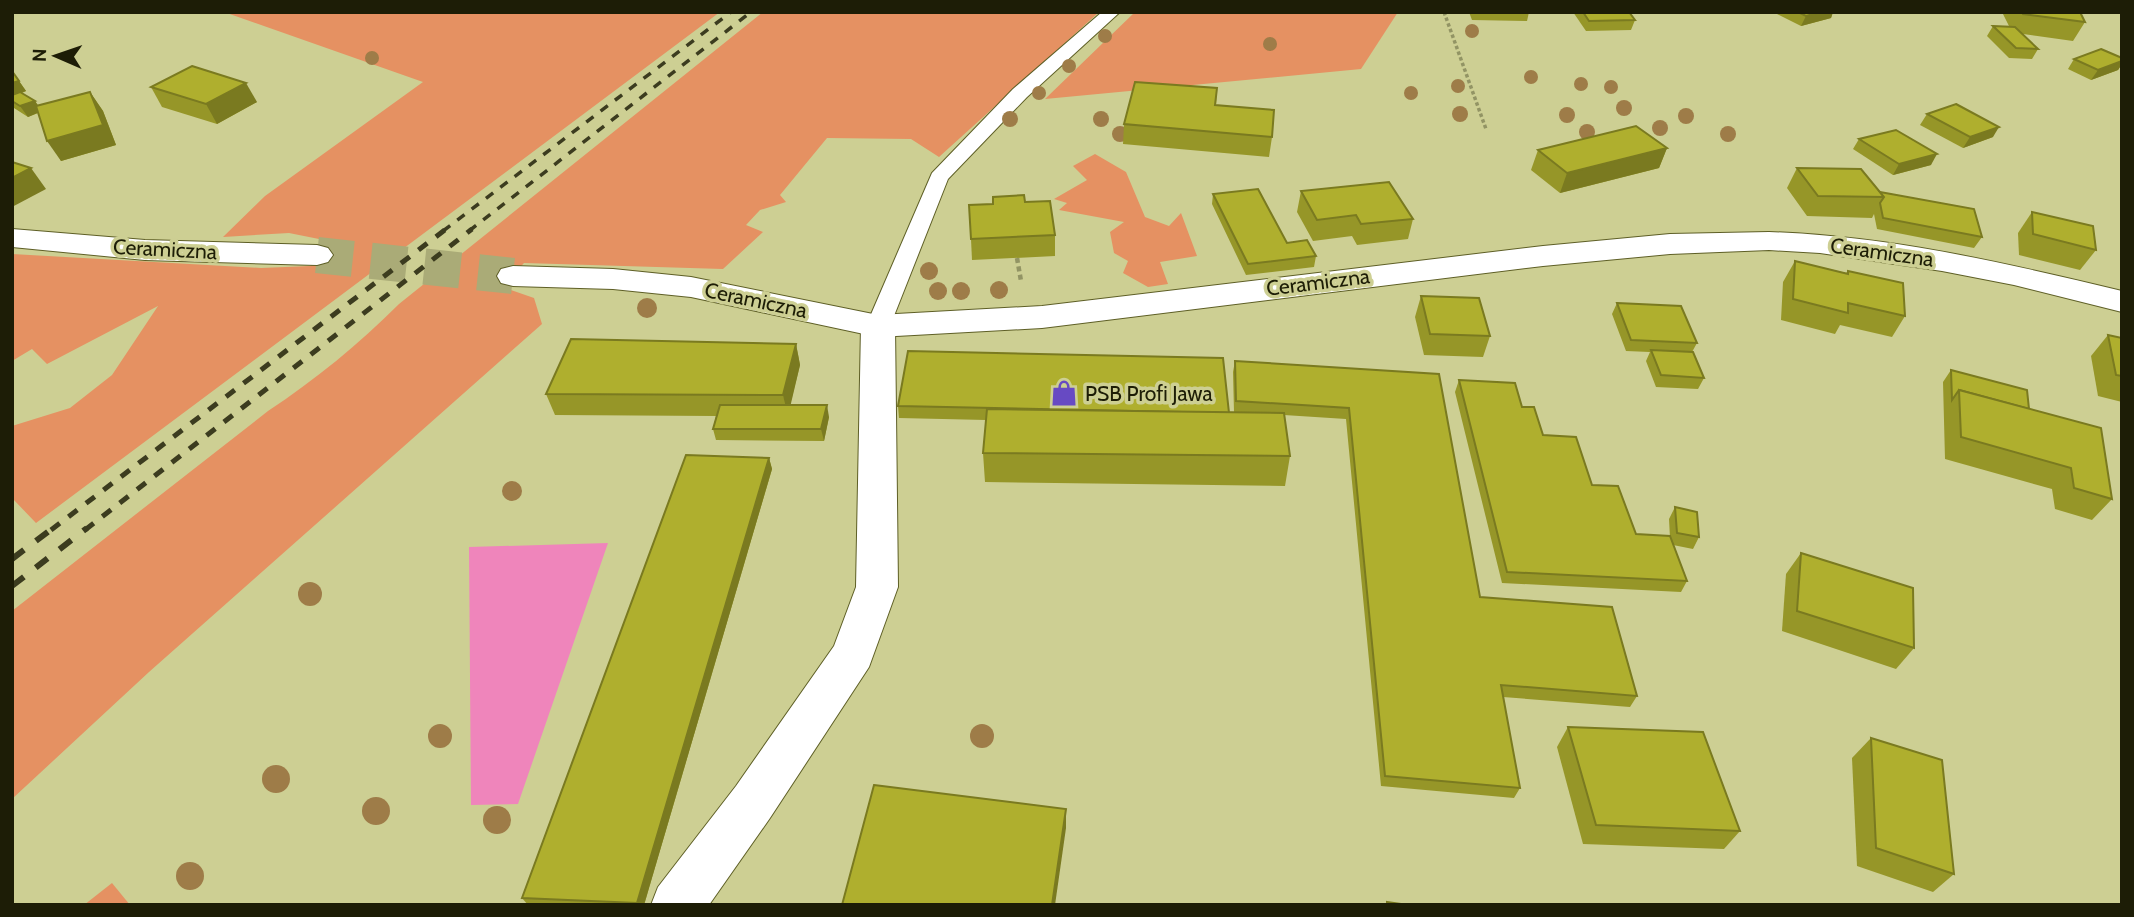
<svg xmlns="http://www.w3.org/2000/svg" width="2134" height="917" font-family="Cabin,sans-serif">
<rect width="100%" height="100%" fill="#cdcf93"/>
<g fill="#e59162">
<polygon points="224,12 720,12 36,523 12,498 12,426 70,408 112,375 158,306 47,364 32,349 12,361 12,254 261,268 310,266 334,242 289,233 223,237 265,196 423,82"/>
<path d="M763,12H1099L939,157L911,139L827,138L780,195L786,202L760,210L746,225L763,232L723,269L524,263L502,287L534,298L542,324L149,672L12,799V611L268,411C315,380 359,344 399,304Z"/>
<polygon points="1135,12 1398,12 1361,69 1045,99"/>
<polygon points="1095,154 1126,172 1145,217 1169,226 1181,213 1197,256 1160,262 1168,284 1148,287 1123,273 1128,261 1114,253 1110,232 1124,222 1059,210 1067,203 1054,199 1087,180 1073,166"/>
<polygon points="112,883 130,905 84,905"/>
</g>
<polygon fill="#ef85bb" points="608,543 518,804 471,805 469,547"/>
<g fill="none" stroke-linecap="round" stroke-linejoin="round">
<polyline stroke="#aaab77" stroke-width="36" stroke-dasharray="36 18" stroke-linecap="butt" points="317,255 513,276"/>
<g stroke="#5e5f26" stroke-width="2">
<polygon id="lane" points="1102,12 1120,12 1027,97 948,179 890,326 886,331 878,334 870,331 866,326 932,173 1013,89"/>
</g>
<g stroke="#5e5f26" stroke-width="2">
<polygon id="street" points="878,315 890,318 895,326 898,587 869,667 770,818 709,905 651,905 658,887 736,786 834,646 856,587 861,326 866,318"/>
</g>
<g stroke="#5e5f26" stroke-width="2">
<g id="secondary">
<polygon points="12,229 145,240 317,245 328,248 333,255 328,262 317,265 145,260 12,247"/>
<path d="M1769,232C1889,236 2006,263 2122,291V312L2014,285L1942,271L1820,253L1769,250L1670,254L1543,266L1042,328L878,337L691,297L613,289L513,286L501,283L497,276L501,269L513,266L613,269L691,277L878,315L1042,306L1543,246L1670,234Z"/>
</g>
</g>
<polyline stroke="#929464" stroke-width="3.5" stroke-dasharray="3.5 2.5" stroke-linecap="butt" points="1444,12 1486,129"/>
<polyline stroke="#929464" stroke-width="4.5" stroke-dasharray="5 3.5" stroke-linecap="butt" points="1017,258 1021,281"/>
<use href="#lane" fill="#fff" fill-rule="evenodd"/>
<use href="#street" fill="#fff" fill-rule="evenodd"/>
<use href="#secondary" fill="#fff" fill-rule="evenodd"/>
<g stroke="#3c3c1f" stroke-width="3.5" stroke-dasharray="9 9" stroke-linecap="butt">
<polyline points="443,231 731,12"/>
<polyline points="469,231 751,12"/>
</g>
<g stroke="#3c3c1f" stroke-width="5" stroke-dasharray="11 11" stroke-linecap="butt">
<polyline points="51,530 446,229"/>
<polyline points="85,530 472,229"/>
</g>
<g stroke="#3c3c1f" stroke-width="6" stroke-dasharray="15 15" stroke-linecap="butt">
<polyline points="12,559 53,528"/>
<polyline points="12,586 87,528"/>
</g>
</g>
<g fill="#9e7c48">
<circle cx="1472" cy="31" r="7"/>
<circle cx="1105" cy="36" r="7"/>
<circle cx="1270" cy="44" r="7"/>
<circle cx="372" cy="58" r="7"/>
<circle cx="1069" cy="66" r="7"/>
<circle cx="1531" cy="77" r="7"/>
<circle cx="1581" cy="84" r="7"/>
<circle cx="1458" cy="86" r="7"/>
<circle cx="1611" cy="87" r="7"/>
<circle cx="1039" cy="93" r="7"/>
<circle cx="1411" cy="93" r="7"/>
<circle cx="1624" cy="108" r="8"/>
<circle cx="1460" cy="114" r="8"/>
<circle cx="1567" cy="115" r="8"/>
<circle cx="1686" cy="116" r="8"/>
<circle cx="1010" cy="119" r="8"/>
<circle cx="1101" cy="119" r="8"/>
<circle cx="1660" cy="128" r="8"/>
<circle cx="1587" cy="132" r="8"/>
<circle cx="1120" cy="134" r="8"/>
<circle cx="1728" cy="134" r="8"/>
<circle cx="929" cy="271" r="9"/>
<circle cx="999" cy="290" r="9"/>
<circle cx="938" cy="291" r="9"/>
<circle cx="961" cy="291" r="9"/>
<circle cx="647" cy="308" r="10"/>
<circle cx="512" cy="491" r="10"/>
<circle cx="310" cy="594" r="12"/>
<circle cx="440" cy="736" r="12"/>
<circle cx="982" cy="736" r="12"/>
<circle cx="276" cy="779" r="14"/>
<circle cx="376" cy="811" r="14"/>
<circle cx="497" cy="820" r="14"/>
<circle cx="190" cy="876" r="14"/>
</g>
<g fill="#969628">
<polygon points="1469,12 1529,12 1527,21 1472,20"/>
<polygon points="1573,12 1629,12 1635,20 1631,30 1586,31"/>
<polygon points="1773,12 1833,12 1831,18 1801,26"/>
<polygon points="2002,12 2080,12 2085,22 2073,41 2023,34 2038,49 2032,59 2009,58 1987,36 1993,26 2009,26"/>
<polygon points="2122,58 2122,64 2118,70 2091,80 2068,69 2074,59"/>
<polygon points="12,71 26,91 22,93 35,101 38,106 90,92 103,111 116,145 61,161 38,113 28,117 14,108 12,106"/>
<polygon points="151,87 257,102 217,124 162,107"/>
<polygon points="1217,88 1216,105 1272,137 1269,157 1123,144 1124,124"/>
<polygon points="1927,114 1993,137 1963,148 1920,125"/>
<polygon points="1859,139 1931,165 1893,175 1853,149"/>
<polygon points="1667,148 1659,168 1560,193 1531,170 1538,150"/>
<polygon points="1797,168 1880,192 1982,237 1974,248 1877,229 1874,214 1872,218 1807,216 1787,188"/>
<polygon points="1301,191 1413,219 1408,239 1357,245 1352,236 1313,241 1297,212"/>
<polygon points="1213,194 1287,243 1316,256 1314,267 1246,275 1212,204"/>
<polygon points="1025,202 1055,235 1055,256 972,260 971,239"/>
<polygon points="2032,212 2096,250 2080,270 2019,255 2018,233"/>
<polygon points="1795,261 1846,273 1848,271 1905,316 1892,337 1840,325 1835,334 1781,320 1783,282"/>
<polygon points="1421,296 1490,336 1483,357 1424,355 1415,317"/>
<polygon points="1617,303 1697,343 1692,352 1704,378 1698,389 1656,387 1646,361 1650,352 1626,351 1612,314"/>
<polygon points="2108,335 2122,338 2122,402 2098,396 2091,356"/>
<polygon points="796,344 800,365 790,405 829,417 824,441 716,440 713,429 716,416 555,415 546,394"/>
<polygon points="1235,361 1439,374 1480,597 1637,696 1630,707 1503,697 1520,788 1514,798 1381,786 1346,419 1284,415 1290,456 1285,486 985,482 983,453 986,420 899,418 898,406 1251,413 1234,412 1233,372"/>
<polygon points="1951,370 2029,409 2112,499 2092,520 2055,509 2052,489 1945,459 1943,382"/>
<polygon points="1459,380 1522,407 1543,435 1592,485 1636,534 1670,538 1669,519 1675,507 1699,537 1693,549 1673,545 1687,581 1681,592 1502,583 1455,392"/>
<polygon points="769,458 772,469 644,905 528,905 522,898"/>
<polygon points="1801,553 1914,648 1896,669 1782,631 1786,574"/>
<polygon points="1568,727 1740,831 1724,849 1583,844 1557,747"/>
<polygon points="1871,738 1954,874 1933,892 1857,866 1852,758"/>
</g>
<g fill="#7a7a20">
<polygon points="1820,12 1833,12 1831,18 1801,26 1806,16"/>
<polygon points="2122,61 2122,64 2118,70 2091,80 2098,70"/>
<polygon points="19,81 26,91 12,96 12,83"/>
<polygon points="246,83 257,102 217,124 206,104"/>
<polygon points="90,92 103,111 116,145 61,161 47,141"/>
<polygon points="35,101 42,111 28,117 20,106"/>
<polygon points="1999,127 1993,137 1963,148 1970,137"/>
<polygon points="1667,148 1659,168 1560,193 1567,173"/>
<polygon points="1937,154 1931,165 1893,175 1899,164"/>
<polygon points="31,168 46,189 12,207 12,178"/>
<polygon points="796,344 800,365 788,416 783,395"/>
<polygon points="827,405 829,417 824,441 821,429"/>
<polygon points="769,458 772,469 644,905 638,905 637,903"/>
<polygon points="1066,809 1066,828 1055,905 1052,905"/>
</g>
<g fill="#afaf2e" stroke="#7a7a20" stroke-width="2">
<polygon points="1583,12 1629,12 1635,20 1589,21"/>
<polygon points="1798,12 1820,12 1806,16"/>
<polygon points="2022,12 2080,12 2085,22 2023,14"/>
<polygon points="1993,26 2015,27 2038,49 2016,48"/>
<polygon points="2101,49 2122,58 2122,61 2098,70 2074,59"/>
<polygon points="192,66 246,83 206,104 151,87"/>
<polygon points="12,71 19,81 12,83"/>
<polygon points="1135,82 1217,88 1215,105 1274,110 1272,137 1124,124"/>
<polygon points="20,92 35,101 20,106 12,101 12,95"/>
<polygon points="90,92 103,125 47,141 36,106"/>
<polygon points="1956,104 1999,127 1970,137 1927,114"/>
<polygon points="1636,126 1667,148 1567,173 1538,150"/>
<polygon points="1896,130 1937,154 1899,164 1859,139"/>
<polygon points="12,162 31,168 12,178"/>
<polygon points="1797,168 1861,169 1884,197 1818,196"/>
<polygon points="1389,182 1413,219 1361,224 1356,215 1317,220 1301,191"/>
<polygon points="1258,189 1287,243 1307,240 1316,256 1248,264 1213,194"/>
<polygon points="1880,192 1974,209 1982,237 1883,218 1880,203 1884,197"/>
<polygon points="1024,195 1025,202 1050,201 1055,235 971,239 969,205 993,204 993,197"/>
<polygon points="2032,212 2093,226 2096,250 2033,234"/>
<polygon points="1795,261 1848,274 1848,271 1903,283 1905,316 1848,303 1848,313 1793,299"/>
<polygon points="1421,296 1479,298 1490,336 1430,334"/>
<polygon points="1617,303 1681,306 1697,343 1631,340"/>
<polygon points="2108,335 2122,338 2122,376 2116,375"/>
<polygon points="571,339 796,344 783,395 546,394"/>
<polygon points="1651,350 1693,352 1704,378 1661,375"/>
<polygon points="908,351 1223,358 1229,413 898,406"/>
<polygon points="1235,361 1439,374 1480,597 1612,607 1637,696 1501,685 1520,788 1385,776 1349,408 1236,401"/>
<polygon points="1951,370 2027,390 2029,409 1959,390 1952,400"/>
<polygon points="1459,380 1515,383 1522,407 1534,407 1543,435 1576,437 1592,485 1618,486 1636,534 1670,536 1687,581 1507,572"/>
<polygon points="1959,390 2101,428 2112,499 2074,488 2071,468 1961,437"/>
<polygon points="720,405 827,405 821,429 713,429"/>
<polygon points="987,409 1284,413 1290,456 983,453"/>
<polygon points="686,455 769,458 637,903 522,898"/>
<polygon points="1675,507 1697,512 1699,537 1677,533"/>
<polygon points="1801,553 1913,588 1914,648 1797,611"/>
<polygon points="1568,727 1703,732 1740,831 1596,825"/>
<polygon points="1871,738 1942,760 1954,874 1876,848"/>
<polygon points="874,785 1066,809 1052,905 842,905"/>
<polygon points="1387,902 1408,905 1387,905"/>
</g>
<defs>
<g id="shop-bare" transform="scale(2.1)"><path d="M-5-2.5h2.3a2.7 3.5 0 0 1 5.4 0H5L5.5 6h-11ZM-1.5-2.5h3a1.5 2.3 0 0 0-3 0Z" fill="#674ac3" stroke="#cdcf93" stroke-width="2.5" paint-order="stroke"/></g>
</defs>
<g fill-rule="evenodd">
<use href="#shop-bare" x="1064" y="393"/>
</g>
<g text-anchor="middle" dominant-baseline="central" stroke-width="7" stroke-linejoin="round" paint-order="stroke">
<g font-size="21" fill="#1d1d06" stroke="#cdcf93">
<text transform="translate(165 249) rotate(3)">Ceramiczna</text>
<text transform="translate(1882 252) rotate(8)">Ceramiczna</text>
<text transform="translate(1318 282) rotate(-7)">Ceramiczna</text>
<text transform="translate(756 300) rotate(12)">Ceramiczna</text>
</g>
<g font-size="21" fill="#1d1d06" stroke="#cdcf93" text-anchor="start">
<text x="1085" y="393">PSB Profi Jawa</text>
</g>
</g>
<rect width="2134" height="917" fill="none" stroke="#1d1d06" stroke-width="28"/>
<g transform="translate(56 56) rotate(272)" stroke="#cdcf93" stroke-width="5" paint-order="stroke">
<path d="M0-5L12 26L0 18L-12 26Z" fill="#1d1d06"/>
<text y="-10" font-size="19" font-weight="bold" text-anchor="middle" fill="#1d1d06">N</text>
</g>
</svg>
